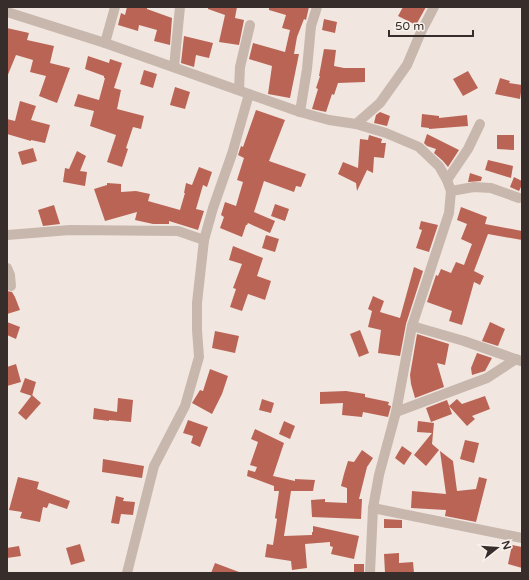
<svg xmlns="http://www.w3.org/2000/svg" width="529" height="580" font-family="'Varela Round',sans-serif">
<rect width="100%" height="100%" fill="#f1e7e0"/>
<g fill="#ba6455">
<polygon points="127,7 147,7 147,9 172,18 170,45 154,41 157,30 139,25 138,31 118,25 121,13 125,15"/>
<polygon points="208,7 237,7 235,18 244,20 239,45 219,42 225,15 208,9"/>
<polygon points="269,7 309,7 306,20 304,19 297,37 294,54 299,54 290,98 268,94 272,66 249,59 253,43 285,52 290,30 282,28 286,15 269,10"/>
<polygon points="403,7 426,7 416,25 398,16"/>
<polygon points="324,19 337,22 335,33 322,30"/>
<polygon points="7,28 29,33 27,40 54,46 50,63 70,68 57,103 39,96 46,76 30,72 33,60 16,55 7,77"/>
<polygon points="184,36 213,43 209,58 196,55 194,67 181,63"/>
<polygon points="324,49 336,50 334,66 344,68 365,68 365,82 338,83 334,95 332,94 326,112 312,109 318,89 316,88 320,76 319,76"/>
<polygon points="88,56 109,63 110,59 122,63 114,88 121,90 117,109 144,116 141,129 133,127 126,148 128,149 122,167 107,162 116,135 90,126 94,111 74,106 78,94 99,100 105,78 104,78 104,76 85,69"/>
<polygon points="144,70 157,74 153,88 140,84"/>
<polygon points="468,71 478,88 463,96 453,79"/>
<polygon points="500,78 510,81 509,83 522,85 520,99 495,94"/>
<polygon points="175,87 190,92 185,109 170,105"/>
<polygon points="20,101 36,106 31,120 50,125 45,143 31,140 31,141 7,134 7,119 15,121"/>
<polygon points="256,110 285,120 269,161 306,174 301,187 296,186 294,192 264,181 254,212 275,221 270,233 248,223 247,225 246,225 242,237 220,228 224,217 221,215 225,202 236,206 243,182 237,180 244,158 238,155 241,146 243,147"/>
<polygon points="380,112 390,116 387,126 374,123 376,115"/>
<polygon points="422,114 439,116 439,118 467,115 468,126 429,129 429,128 421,127"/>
<polygon points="427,134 459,150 448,167 443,161 434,153 436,149 427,146 424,143"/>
<polygon points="369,135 382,139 381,143 386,143 384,158 374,157 373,173 367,170 357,191 356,183 338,174 343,162 358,168 360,139 368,140"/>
<polygon points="497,135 514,135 514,150 497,149"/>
<polygon points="33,148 37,161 22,165 18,152"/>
<polygon points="77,151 86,156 80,171 87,172 85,186 63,182 65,168 69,169"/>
<polygon points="488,160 513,166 511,178 485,170"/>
<polygon points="199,167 212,172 207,187 203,185 196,209 204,211 198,230 169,221 169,224 153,224 135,220 137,212 105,221 94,189 107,185 107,183 121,184 121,192 136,191 150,194 148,201 180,210 185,193 184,193 186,183 192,185"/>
<polygon points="470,173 482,177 481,181 468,182"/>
<polygon points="514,177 522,181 522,185 519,191 510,187"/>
<polygon points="275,204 289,209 285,221 271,216"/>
<polygon points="54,205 60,224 43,226 38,210"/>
<polygon points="461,207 487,217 485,224 522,231 522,240 488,234 474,271 484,276 480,285 474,282 462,325 449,321 452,311 427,302 436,275 438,276 441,269 451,273 456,262 464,265 472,244 461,239 467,224 457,220"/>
<polygon points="421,221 438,225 429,252 416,248 422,230 419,229"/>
<polygon points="266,235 279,239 275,252 262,248"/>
<polygon points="233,246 263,258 257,276 271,281 265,300 248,294 242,311 230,307 236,289 233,288 242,264 229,260"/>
<polygon points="414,267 423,271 406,324 400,356 378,353 381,330 368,327 372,311 368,309 373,296 384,301 380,312 400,318"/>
<polygon points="7,291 12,292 15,297 20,310 7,314"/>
<polygon points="7,322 20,327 16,339 7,335"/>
<polygon points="490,322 505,329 498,346 482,341"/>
<polygon points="360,330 369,353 359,357 350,334"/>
<polygon points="215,331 239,336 235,353 212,348"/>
<polygon points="417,334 449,344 445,365 437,363 444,387 415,398 411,384 410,375"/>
<polygon points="477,353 492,358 485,371 472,375 471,368"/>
<polygon points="16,364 21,382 7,386 7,367"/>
<polygon points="210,369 228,376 222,394 212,414 192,403 200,390 203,391"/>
<polygon points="25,378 36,382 32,396 20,392"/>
<polygon points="346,391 365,394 365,397 389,402 388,405 391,406 388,417 363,412 362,417 342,415 343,403 320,404 320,392"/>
<polygon points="32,395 41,403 26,420 18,413"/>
<polygon points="485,396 490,409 472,416 475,419 467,426 449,406 457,399 462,404"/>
<polygon points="118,398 133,400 131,422 109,420 109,421 93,419 94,408 117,412"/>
<polygon points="262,399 274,403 271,413 259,410"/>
<polygon points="447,400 452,414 431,422 426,408"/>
<polygon points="188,420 208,427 200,447 191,443 193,436 183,433"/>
<polygon points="284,421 295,426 290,439 279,434"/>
<polygon points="418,421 434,423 432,444 439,450 426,466 414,455 432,433 417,432"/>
<polygon points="255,429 284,443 273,476 295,481 295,479 315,480 313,491 291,491 284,536 312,535 312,532 313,532 313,526 359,536 354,559 331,554 333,547 330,546 330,542 305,544 307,568 292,570 291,561 265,557 267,544 273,545 277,519 275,518 279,491 274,491 274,486 247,476 248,470 255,472 257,467 250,465 258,442 251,439"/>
<polygon points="465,440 479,443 474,463 460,459"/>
<polygon points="402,446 412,453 404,465 395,458"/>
<polygon points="362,450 373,458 367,467 359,499 362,499 361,519 312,517 311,500 325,499 325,502 347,503 347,488 341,486 344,474 348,461 354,462"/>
<polygon points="440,451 453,461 457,491 476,489 479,477 487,479 476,522 445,516 446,510 411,508 412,491 446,494"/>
<polygon points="103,459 144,466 142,478 102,472"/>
<polygon points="18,477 39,482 37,489 70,501 67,509 49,503 47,508 43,507 40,522 20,518 22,512 9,510"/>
<polygon points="116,496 124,498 123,501 135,502 133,515 121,514 119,524 111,523"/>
<polygon points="384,519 402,520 402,528 384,528"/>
<polygon points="80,544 85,561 71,565 66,548"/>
<polygon points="512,545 522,547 522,568 508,564"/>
<polygon points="19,546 21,556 7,558 7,548"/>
<polygon points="399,553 399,563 413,562 414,573 385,573 384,554"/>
<polygon points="215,563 239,572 239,573 211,573"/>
<rect x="354" y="564" width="10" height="9"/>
</g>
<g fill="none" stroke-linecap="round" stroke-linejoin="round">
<g stroke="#c8b7ad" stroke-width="10">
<polyline points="7,12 105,43 300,112 329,120 356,124 386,133 419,147 439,166 447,180 451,191 449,213 412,326 396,412 379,475 373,508 370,573"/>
<polyline points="105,43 115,7"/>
<polyline points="174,67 180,7"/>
<polyline points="239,90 240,67 250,25"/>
<polyline points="300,112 307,69 311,26 317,7"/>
<polyline points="356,124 380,103 407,65 421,32 434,7"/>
<polyline points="447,180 468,149 480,124"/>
<polyline points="451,191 474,187 491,188 519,198"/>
<polyline points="7,235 70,230 178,231 204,240"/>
<polyline points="7,268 10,275 11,286"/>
<polyline points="412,326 464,341 521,361"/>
<polyline points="396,412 487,378 516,359"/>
<polyline points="373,508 522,538"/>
<polyline points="127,573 154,466 185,406 199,357 197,330 197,303 204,240 213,208 232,154 249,94"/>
</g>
</g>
<rect width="529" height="580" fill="none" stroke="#372e2b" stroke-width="16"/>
<g transform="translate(497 548) rotate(73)" stroke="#f9f2ec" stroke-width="3" paint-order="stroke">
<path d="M0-3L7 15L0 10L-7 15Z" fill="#372e2b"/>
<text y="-6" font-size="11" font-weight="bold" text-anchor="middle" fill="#372e2b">N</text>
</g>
<path d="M389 30v6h84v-6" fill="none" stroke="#372e2b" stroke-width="2"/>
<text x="395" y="30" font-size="12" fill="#372e2b" stroke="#f9f2ec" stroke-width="3" paint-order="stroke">50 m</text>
</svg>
